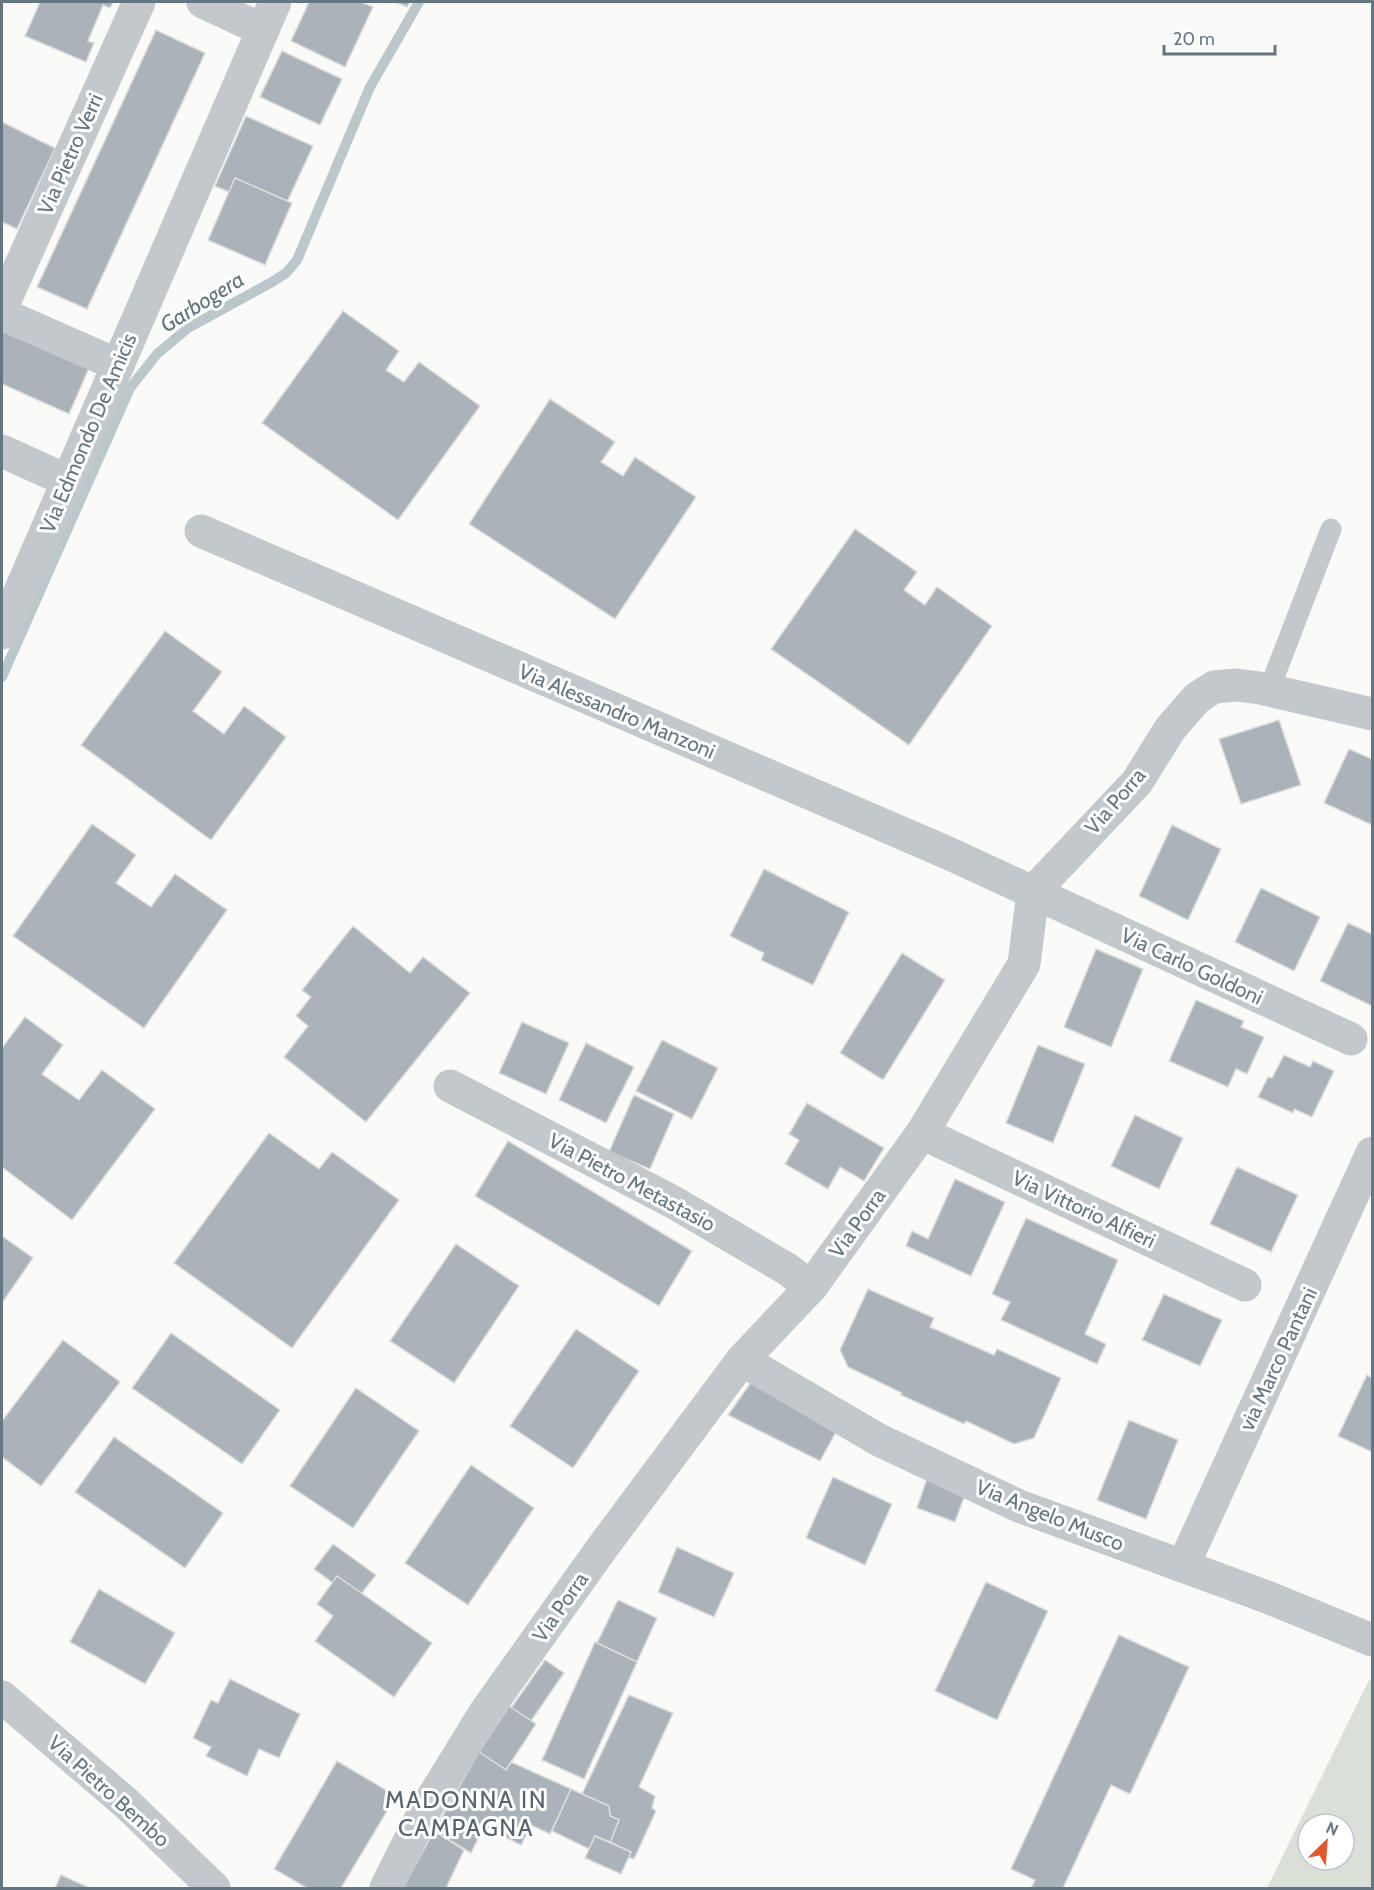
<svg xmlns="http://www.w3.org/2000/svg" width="1374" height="1890" font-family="Cabin,sans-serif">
<rect width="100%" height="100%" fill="#fafaf8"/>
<path fill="#dadfd7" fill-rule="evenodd" d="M1369,1680L1372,1681V1888H1267ZM1308,1824H1344V1860H1308Z"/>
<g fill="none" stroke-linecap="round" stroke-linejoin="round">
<polyline stroke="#bbc7cb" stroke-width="10" points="2,677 130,388 157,354 188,328 272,282 286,273 297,260 370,87 419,2"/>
</g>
<g fill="#aab3b9" stroke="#dcdcda" stroke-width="1.5">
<polygon points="40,2 113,2 110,8 103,5 88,41 94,43 86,62 25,36"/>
<polygon points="309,2 361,2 373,7 345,67 291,41"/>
<polygon points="395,2 410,2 407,7"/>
<polygon points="156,30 205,53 87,309 37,287"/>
<polygon points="282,51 342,79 320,125 260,97"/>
<polygon points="246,116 313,146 287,202 235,178 229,192 215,186"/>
<polygon points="2,122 55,148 17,229 2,222"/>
<polygon points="235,178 292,203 265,265 208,240"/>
<polygon points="343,311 399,351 386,370 404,382 419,362 480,406 398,520 262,423"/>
<polygon points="2,321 92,361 69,414 2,384"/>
<polygon points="550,399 615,442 601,462 623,476 635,457 696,497 615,619 469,524"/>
<polygon points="855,529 917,572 904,590 925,605 937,587 992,626 909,745 771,649"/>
<polygon points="165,631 222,672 193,711 224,734 244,706 286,737 211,840 81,745"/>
<polygon points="1279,720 1301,785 1241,804 1219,739"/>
<polygon points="1349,749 1372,759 1372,825 1324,803"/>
<polygon points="92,824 136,855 116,883 151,907 175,874 227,910 144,1028 13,936"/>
<polygon points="1172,825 1221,849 1188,920 1139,896"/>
<polygon points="764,869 849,912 813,985 761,960 764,953 730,936"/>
<polygon points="1261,888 1320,917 1294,971 1235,942"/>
<polygon points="1348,923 1372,934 1372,1006 1320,981"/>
<polygon points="353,926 410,973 423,957 470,993 366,1122 284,1057 308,1026 296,1016 311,997 302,990"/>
<polygon points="1096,949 1143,969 1111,1047 1064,1027"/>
<polygon points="902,953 945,980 883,1080 840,1053"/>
<polygon points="1196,1000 1244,1021 1241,1027 1264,1037 1247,1074 1236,1069 1228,1087 1169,1061"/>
<polygon points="25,1017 63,1045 42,1074 79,1100 102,1070 155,1109 72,1220 2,1167 2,1048"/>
<polygon points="522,1022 569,1043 546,1094 499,1073"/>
<polygon points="662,1040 718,1068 692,1119 636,1091"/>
<polygon points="586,1043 634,1067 606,1123 559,1100"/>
<polygon points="1038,1045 1085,1064 1053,1143 1006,1123"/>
<polygon points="1284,1055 1310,1067 1313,1061 1334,1071 1312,1117 1294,1109 1293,1113 1258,1097 1268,1077 1272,1078"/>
<polygon points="634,1095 674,1114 650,1169 609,1152"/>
<polygon points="807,1103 884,1148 864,1181 840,1167 828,1189 785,1164 799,1140 789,1134"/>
<polygon points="1135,1115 1183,1138 1159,1189 1111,1166"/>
<polygon points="269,1133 319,1169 332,1152 399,1200 292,1348 174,1263"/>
<polygon points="508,1141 692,1251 659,1306 475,1196"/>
<polygon points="1237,1167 1298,1195 1271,1252 1210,1224"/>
<polygon points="955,1179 1005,1202 971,1276 906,1246 912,1231 928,1239"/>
<polygon points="1026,1218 1118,1260 1085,1334 1106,1344 1097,1364 1001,1320 1010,1302 992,1294"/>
<polygon points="2,1236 33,1258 2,1303"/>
<polygon points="456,1244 519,1286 454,1383 390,1341"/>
<polygon points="868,1289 934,1318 930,1327 994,1355 997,1349 1061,1378 1034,1438 1014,1444 966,1421 964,1424 901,1395 902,1393 848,1367 840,1350"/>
<polygon points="1164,1294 1222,1320 1200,1366 1142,1340"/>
<polygon points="576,1329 639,1371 573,1468 510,1426"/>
<polygon points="171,1333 280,1410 242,1464 132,1388"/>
<polygon points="63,1340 120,1382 41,1486 2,1457 2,1421"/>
<polygon points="1367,1375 1372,1378 1372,1452 1338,1436"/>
<polygon points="754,1378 841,1423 820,1461 728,1415"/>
<polygon points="356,1388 419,1431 353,1528 290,1486"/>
<polygon points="1129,1420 1178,1440 1146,1519 1097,1500"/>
<polygon points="114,1437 223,1513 185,1568 75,1492"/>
<polygon points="471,1465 534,1508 468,1605 405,1563"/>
<polygon points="928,1475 967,1489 955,1522 917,1508"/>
<polygon points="833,1477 892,1504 865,1565 806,1538"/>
<polygon points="333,1544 376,1575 361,1594 337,1576 333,1583 314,1569"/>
<polygon points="677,1547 734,1573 714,1617 658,1592"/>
<polygon points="337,1576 432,1643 394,1697 315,1641 333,1616 317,1604"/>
<polygon points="986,1582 1048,1611 997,1720 935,1691"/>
<polygon points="99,1589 175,1633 145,1684 70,1642"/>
<polygon points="618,1600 657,1618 637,1662 597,1643"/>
<polygon points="1119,1635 1189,1667 1130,1794 1111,1785 1063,1888 1031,1888 1035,1880 1011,1869"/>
<polygon points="595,1642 637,1662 584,1779 542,1760"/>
<polygon points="545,1660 564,1673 531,1721 511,1708"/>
<polygon points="230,1679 300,1714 279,1758 259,1749 247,1776 206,1756 211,1747 193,1738 211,1700 218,1703"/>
<polygon points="629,1695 673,1713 639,1787 655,1796 652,1808 656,1811 634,1859 628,1857 631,1852 610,1842 619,1820 610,1816 609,1806 582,1794"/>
<polygon points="509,1706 536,1724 506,1770 479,1752"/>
<polygon points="479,1752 506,1770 511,1762 571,1789 550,1834 531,1825 521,1845 484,1827 471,1853 434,1831"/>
<polygon points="337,1761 396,1796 341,1888 307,1888 274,1869"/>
<polygon points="571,1789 609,1806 610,1816 619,1820 610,1842 595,1836 589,1849 552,1831"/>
<polygon points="434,1831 464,1850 446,1888 403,1888"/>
<polygon points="595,1836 631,1852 621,1874 585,1858"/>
<polygon points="61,1875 90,1888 55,1888"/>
</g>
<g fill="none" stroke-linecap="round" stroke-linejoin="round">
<polyline stroke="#c3c8cc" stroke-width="21" points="1269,690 1331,529"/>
<g stroke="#c3c8cc" stroke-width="33">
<polyline points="203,2 263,30"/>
<polyline points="2,307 139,2"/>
<polyline points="2,314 118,365"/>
<polyline points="2,451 68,481"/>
<polyline points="201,531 948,853 1351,1039"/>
<polyline points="2,633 275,2"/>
<polyline points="450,1086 673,1202 787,1269 811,1287"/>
<polyline points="922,1133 1245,1285"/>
<polyline points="742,1360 879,1440 1019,1506 1267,1597 1372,1640"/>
<polyline points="1183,1566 1372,1153"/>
<polyline points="2,1697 126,1803 214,1888"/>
<polyline points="386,1888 425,1810 486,1711 602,1548 742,1360 811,1287 922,1133 1024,964 1033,892 1137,782 1170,729 1197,698 1214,687 1236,685 1260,688 1372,714"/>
</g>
</g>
<g text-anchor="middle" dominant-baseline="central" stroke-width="6" stroke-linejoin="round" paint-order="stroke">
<g font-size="21" fill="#657683" stroke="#fff">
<text transform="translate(70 154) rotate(-66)">Via Pietro Verri</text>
<text transform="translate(88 433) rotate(-67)">Via Edmondo De Amicis</text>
<text transform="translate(617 711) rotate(23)">Via Alessandro Manzoni</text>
<text transform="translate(1115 801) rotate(-49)">Via Porra</text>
<text transform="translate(1192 966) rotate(25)">Via Carlo Goldoni</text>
<text transform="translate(632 1182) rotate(28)">Via Pietro Metastasio</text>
<text transform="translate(1084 1209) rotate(25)">Via Vittorio Alfieri</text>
<text transform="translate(857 1223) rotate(-54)">Via Porra</text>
<text transform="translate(1278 1359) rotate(-65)">via Marco Pantani</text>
<text transform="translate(1050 1515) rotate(22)">Via Angelo Musco</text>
<text transform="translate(560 1607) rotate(-55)">Via Porra</text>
<text transform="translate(109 1791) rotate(42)">Via Pietro Bembo</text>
</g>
<g font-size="22" font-style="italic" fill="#60757c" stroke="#fff">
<text transform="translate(202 302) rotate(-32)">Garbogera</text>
</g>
<g font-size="24" letter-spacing="1.5" fill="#57646e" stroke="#fff">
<text x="466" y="1799">MADONNA IN<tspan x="466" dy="28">CAMPAGNA</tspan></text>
</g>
</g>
<rect width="1374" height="1890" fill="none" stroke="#657683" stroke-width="6"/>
<g transform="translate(1326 1842) rotate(25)"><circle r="28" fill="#ffffff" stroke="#c1c8cd" stroke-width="1.5"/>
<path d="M0-4.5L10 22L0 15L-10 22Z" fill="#e4572e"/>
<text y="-9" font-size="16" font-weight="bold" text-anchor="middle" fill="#657683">N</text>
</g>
<path d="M1164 45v9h111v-9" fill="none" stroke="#657683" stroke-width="3"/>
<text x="1173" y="45" font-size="18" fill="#657683" stroke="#ffffff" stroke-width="4.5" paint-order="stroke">20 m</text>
</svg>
